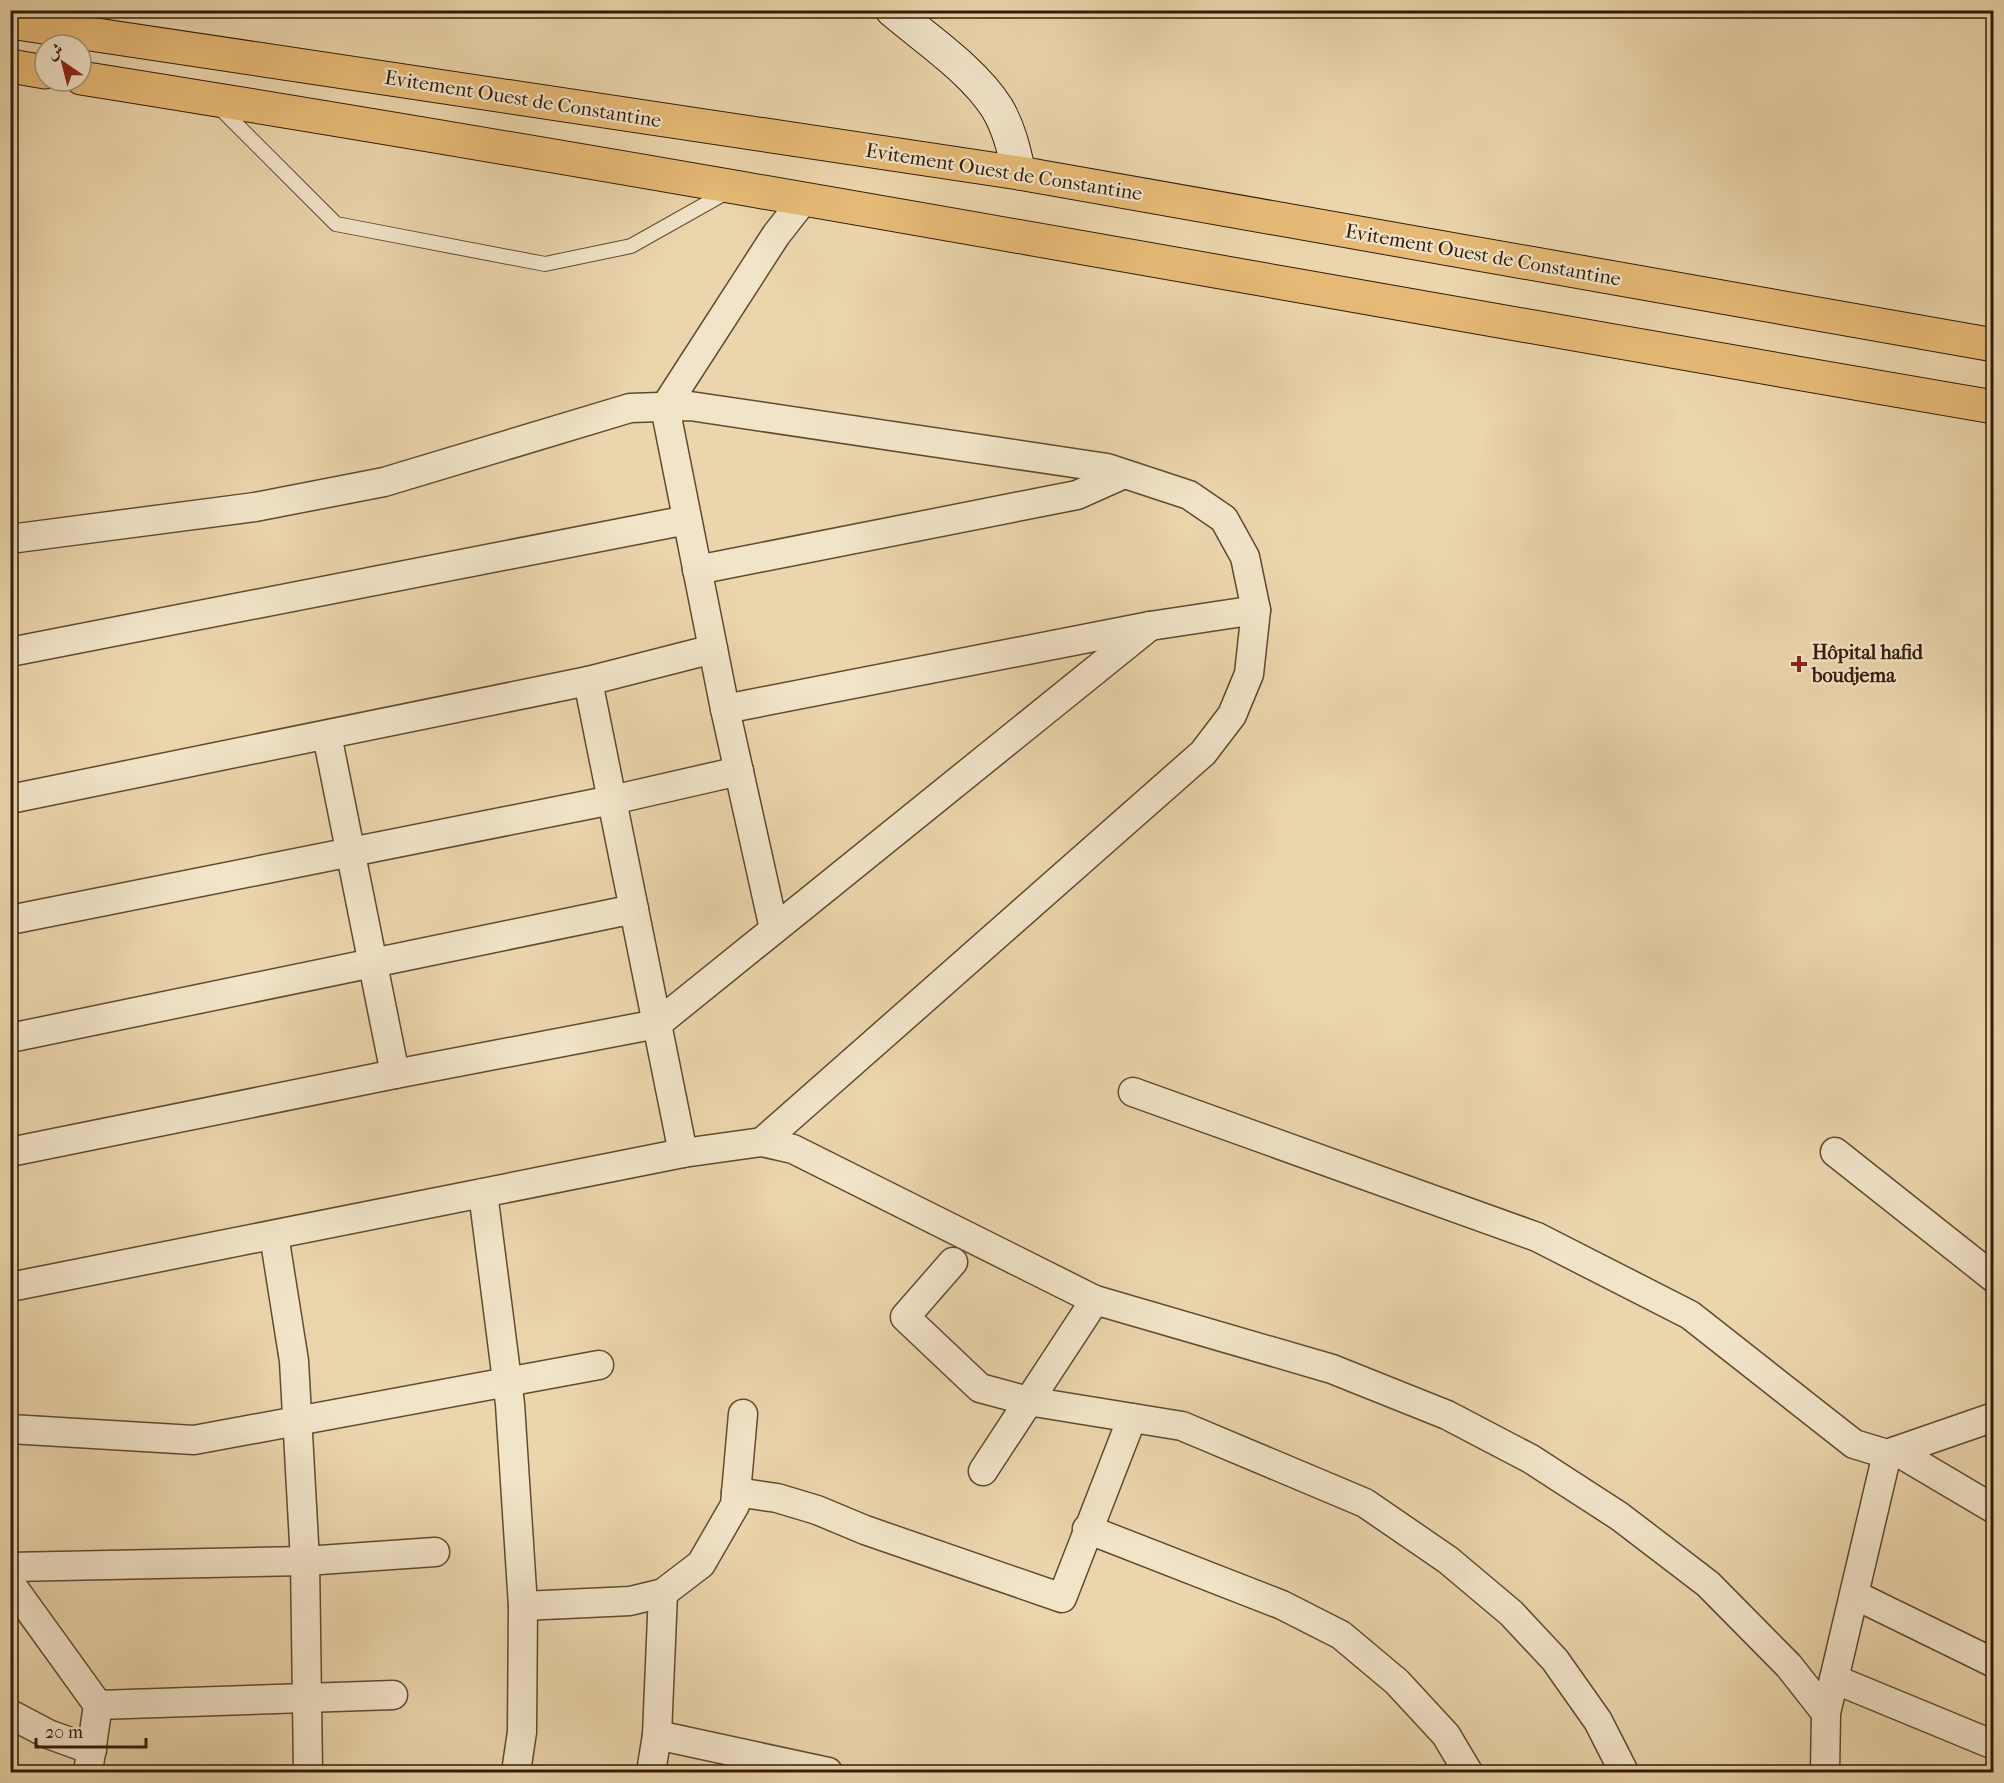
<svg xmlns="http://www.w3.org/2000/svg" width="2004" height="1783" font-family="'IM FELL French Canon',Amiri,serif">
<rect width="100%" height="100%" fill="#ebd5ac"/>
<filter id="stains"><feTurbulence type="fractalNoise" baseFrequency=".00333" numOctaves="4"/><feColorMatrix values="0 0 0 0 .2 0 0 0 0 .09 0 0 0 0 .02 0 0 0 .5 -.17"/></filter>
<radialGradient id="worn" r=".72"><stop offset=".6" stop-color="#630" stop-opacity="0"/><stop offset="1" stop-color="#630" stop-opacity=".3"/></radialGradient>
<g fill="none" stroke-linecap="round" stroke-linejoin="round">
<g stroke="#604a30" stroke-width="16">
<polyline id="lane" points="218,106 336,224 545,264 631,246 727,192"/>
</g>
<g stroke="#604a30" stroke-width="31">
<g id="street">
<polyline points="10,539 255,507 384,482 630,408 690,406 1107,468 1189,495 1224,519 1245,557 1256,610 1249,674 1232,715 1203,753 762,1142"/>
<polyline points="697,570 1077,495 1124,474"/>
<polyline points="10,652 687,520"/>
<polyline points="588,681 683,1153"/>
<polyline points="725,709 1150,626 1256,610"/>
<polyline points="327,735 395,1074"/>
<polyline points="10,799 588,681 713,649"/>
<polyline points="10,920 612,800 739,771"/>
<polyline points="774,929 725,709 665,407 776,235 805,198"/>
<polyline points="10,1038 634,909"/>
<polyline points="1133,1092 1537,1237 1690,1315 1854,1444 1887,1454 1994,1417"/>
<polyline points="10,1152 395,1074 657,1024 1150,626"/>
<polyline points="1835,1152 1994,1278"/>
<polyline points="483,1193 510,1404 523,1606 522,1732 516,1772"/>
<polyline points="274,1235 294,1361 305,1561 308,1772"/>
<polyline points="953,1262 905,1317 980,1388 1028,1401 1182,1426 1365,1503 1448,1560 1511,1613 1555,1660 1598,1721 1624,1772"/>
<polyline points="10,1287 683,1153 762,1142 793,1149 1095,1300 1332,1369 1447,1415 1531,1459 1619,1516 1708,1584 1789,1666 1826,1713"/>
<polyline points="10,1429 194,1440 599,1365"/>
<polyline points="1896,1451 1994,1509"/>
<polyline points="983,1471 1095,1300"/>
<polyline points="736,1492 777,1498 817,1510 865,1530 1062,1598 1132,1418"/>
<polyline points="1087,1529 1282,1605 1341,1635 1397,1682 1446,1735 1468,1772"/>
<polyline points="10,1567 305,1561 435,1552"/>
<polyline points="10,1583 98,1705 88,1772"/>
<polyline points="1855,1595 1994,1663"/>
<polyline points="523,1606 630,1601 663,1593 701,1564 735,1505 743,1414"/>
<polyline points="1834,1679 1994,1745"/>
<polyline points="98,1705 393,1695"/>
<polyline points="10,1714 48,1734 92,1750"/>
<polyline points="657,1735 828,1772"/>
<polyline points="651,1772 657,1735 663,1593"/>
<polyline points="1825,1772 1826,1713 1887,1454"/>
</g>
</g>
<g stroke="#321c07" stroke-width="35">
<path id="secondary" d="M892,10C926,39 973,70 997,108C1009,128 1014,150 1019,173"/>
</g>
<g stroke="#321c07" stroke-width="35">
<g id="highway">
<polyline points="10,22 1019,173 1994,345"/>
<polyline points="10,66 45,72"/>
<path d="M81,78C720,180 1356,298 1994,407"/>
</g>
</g>
<use href="#lane" stroke="#f2e4c9" stroke-width="14"/>
<use href="#street" stroke="#f2e4c9" stroke-width="28"/>
<use href="#secondary" stroke="#f2e4c9" stroke-width="33"/>
<use href="#highway" stroke="#e6ba76" stroke-width="33"/>
</g>
<path fill="#8f2418" stroke="#f2e4c9" stroke-width="2" d="M1796 655h6v6h6v6h-6v6h-6v-6h-6v-6h6z"/>
<g text-anchor="middle" dominant-baseline="central" stroke-width="4.5" stroke-linejoin="round" paint-order="stroke">
<g font-size="20" fill="#321c07" stroke="#f2e4c9">
<text transform="translate(523 99) rotate(9)">Evitement Ouest de Constantine</text>
<text transform="translate(1004 172) rotate(9)">Evitement Ouest de Constantine</text>
<text transform="translate(1483 255) rotate(10)">Evitement Ouest de Constantine</text>
</g>
<g font-size="20" font-weight="bold" fill="#321c07" stroke="#f2e4c9" text-anchor="start">
<text x="1812" y="652">Hôpital hafid<tspan x="1812" dy="23">boudjema</tspan></text>
</g>
</g>
<rect width="2004" height="1783" fill="none" stroke="#ebd5ac" stroke-width="36"/>
<rect x="12" y="12" width="1980" height="1759" fill="none" stroke="#321c07" stroke-width="3"/>
<rect x="18" y="18" width="1968" height="1747" fill="none" stroke="#321c07" stroke-width="1.5"/>
<g transform="translate(63 63) rotate(325)"><circle r="28" fill="#f2e4c9" stroke="#a5947b" stroke-width="1.5"/>
<path d="M0-4.5L10 22L0 15L-10 22Z" fill="#8f2418"/>
<text y="-9" font-size="16" font-weight="bold" text-anchor="middle" fill="#321c07">ش</text>
</g>
<path d="M36 1738v9h110v-9" fill="none" stroke="#321c07" stroke-width="3"/>
<text x="45" y="1738" font-size="18" fill="#321c07" stroke="#f2e4c9" stroke-width="4.5" paint-order="stroke">20 m</text>
<rect width="100%" height="100%" filter="url(#stains)"/>
<rect width="100%" height="100%" fill="url(#worn)"/>
</svg>
